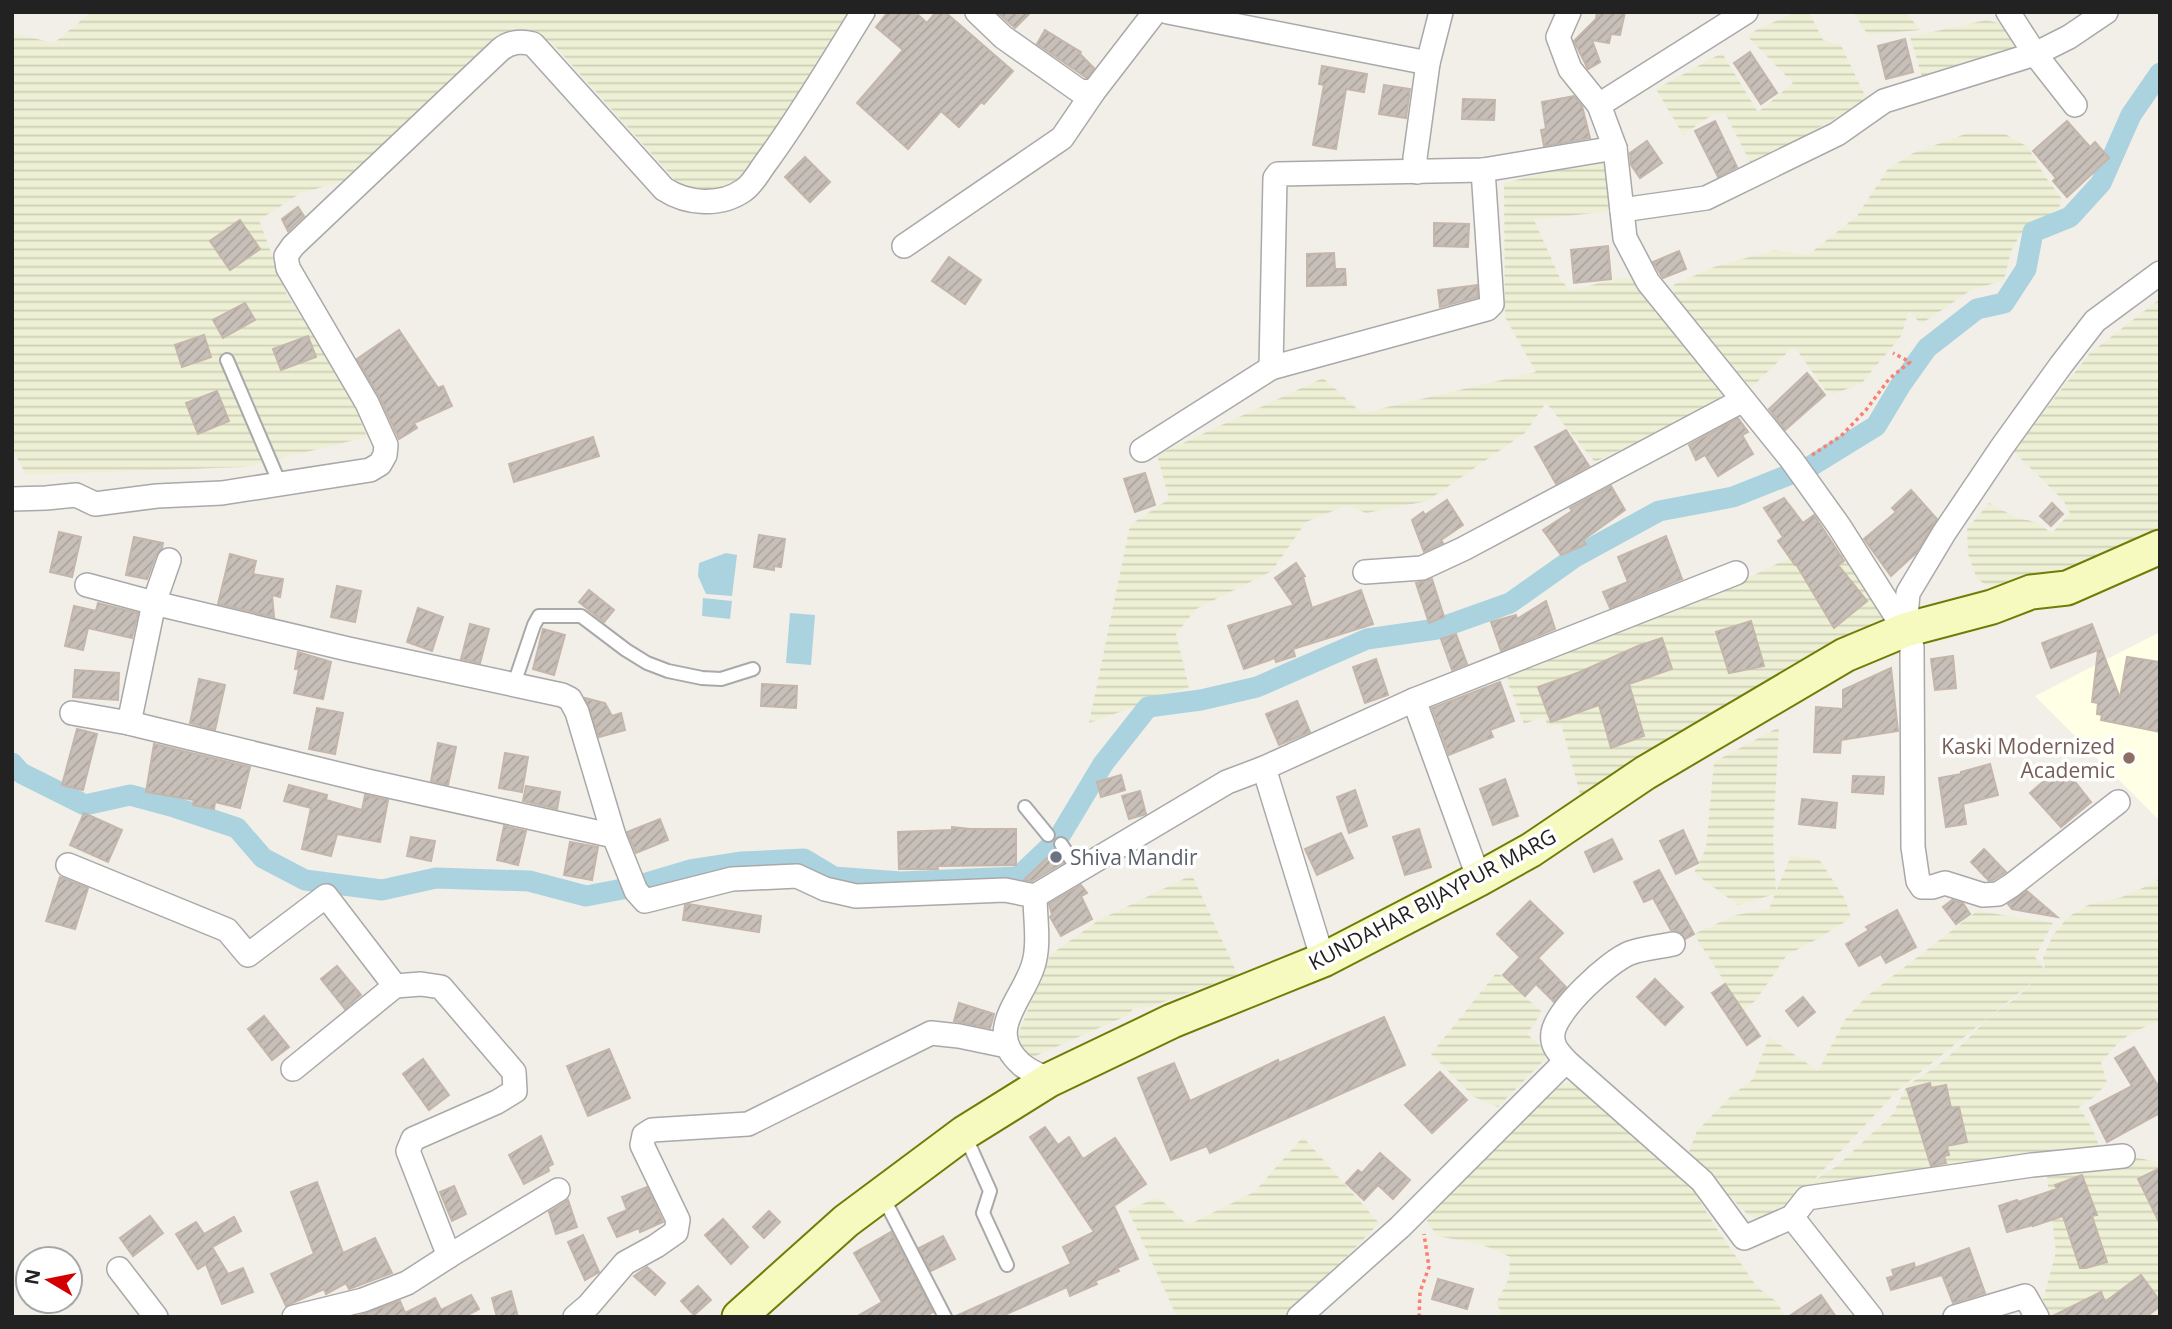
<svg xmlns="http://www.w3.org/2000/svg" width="2172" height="1329" font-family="'Open Sans',sans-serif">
<defs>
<pattern id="farmland-rules" width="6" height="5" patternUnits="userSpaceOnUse" patternTransform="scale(1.75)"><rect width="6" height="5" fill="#eef0d5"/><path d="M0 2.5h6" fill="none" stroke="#ccceb7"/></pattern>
<pattern id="building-hatch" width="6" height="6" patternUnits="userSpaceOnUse" patternTransform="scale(1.75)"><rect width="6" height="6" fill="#c7bfb8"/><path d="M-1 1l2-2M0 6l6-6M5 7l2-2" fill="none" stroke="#aba49e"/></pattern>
</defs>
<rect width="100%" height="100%" fill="#f2efe9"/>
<polygon fill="#ffffe5" points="2160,632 2160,821 2035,696"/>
<g fill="url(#farmland-rules)" fill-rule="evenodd">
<polygon points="91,12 858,12 786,126 730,190 686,192 552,43 511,30 348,180 301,193 259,220 286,293 351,395 367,437 245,467 26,475 12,448 12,33 54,43"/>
<polygon points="1796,12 1809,12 1823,40 1841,45 1867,100 1752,166 1725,113 1713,114 1683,135 1656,89 1722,53 1758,112 1793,83 1748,37 1756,30"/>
<polygon points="1853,12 1906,12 1920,30 1868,35"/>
<polygon points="1986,20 2006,25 2024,51 1924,83 1910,37"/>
<polygon points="1968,133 2005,134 2028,147 2044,175 2062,199 2058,210 2021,233 2011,251 2004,280 1971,290 1921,324 1909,311 1901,336 1861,384 1833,394 1825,390 1797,350 1792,348 1751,388 1674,295 1673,285 1714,267 1774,250 1808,255 1857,216 1887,170 1911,154"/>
<polygon points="1606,157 1610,211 1534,220 1560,278 1570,291 1618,278 1632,278 1731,397 1595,462 1546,403 1525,433 1427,501 1366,513 1347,505 1306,522 1272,571 1196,609 1176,634 1189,687 1089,723 1130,525 1169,499 1157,455 1323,378 1362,413 1536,372 1505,317 1504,183"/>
<polygon points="2160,299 2160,536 2105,560 2029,584 1991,588 1977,579 1968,554 1967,529 1989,503 2017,518 2036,522 2052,533 2070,513 2063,500 2013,451 2090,353"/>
<polygon points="1830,546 1841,548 1896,622 1582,801 1561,724 1549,727 1544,718 1540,718 1524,724 1508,683 1507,674 1591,640 1619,631 1670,611 1752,576 1799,553"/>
<polygon points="1779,727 1773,838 1776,891 1791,856 1819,859 1845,899 1851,918 1819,938 1787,955 1756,1000 1743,1011 1694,934 1736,915 1769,909 1775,894 1738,905 1694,873 1706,848 1714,762"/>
<polygon points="1192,875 1238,975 1149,1007 1134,1008 1126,1016 1033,1057 1020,1045 1019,1032 1050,955 1099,920"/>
<path d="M2160,878V1020L2130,1034L2117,1044L2101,1063L2107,1083L2094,1097L2079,1107L2092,1128L2099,1145L2089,1155L1797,1197L1760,1221L1746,1213L1688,1154L1697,1131L1731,1096L1753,1079L1769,1037L1818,1071L1846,1018L1867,996L1977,911L2053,923L2035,957L2045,970L2043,957L2053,935L2068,917L2090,904L2122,897L2147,886ZM2035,980L2015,999L1990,1016L1965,1042L1936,1067L1907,1085L1893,1114L1837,1166L1813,1181L1897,1091Z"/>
<polygon points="1497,972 1542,1012 1527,1034 1550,1054 1498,1107 1474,1097 1431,1054"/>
<polygon points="1575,1081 1689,1183 1715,1226 1757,1287 1777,1302 1784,1315 1783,1317 1499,1317 1501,1311 1496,1304 1509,1278 1510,1257 1483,1245 1437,1236 1427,1221 1437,1200 1501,1138 1519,1127 1531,1111 1559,1085"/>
<polygon points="1303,1137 1379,1223 1327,1277 1282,1317 1177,1317 1128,1210 1158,1197 1188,1225 1254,1192"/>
<polygon points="2135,1157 2160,1163 2160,1317 2050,1317 2042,1303 2056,1252 2047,1176"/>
</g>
<g fill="#aad3df">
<polygon points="726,553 737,555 732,596 706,594 698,576 699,563"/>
<polygon points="703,598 732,601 730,619 702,616"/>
<polygon points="790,613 815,615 811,665 786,663"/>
</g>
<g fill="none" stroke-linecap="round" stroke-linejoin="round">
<polyline stroke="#aad3df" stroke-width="21" points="12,763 21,773 85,805 130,795 171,806 237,828 263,858 305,880 382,890 436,878 529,881 586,896 633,887 690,870 742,862 804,859 834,877 901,882 1018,877 1058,839 1103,764 1148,707 1201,700 1257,687 1367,639 1437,629 1510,603 1575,557 1659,511 1733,497 1811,466 1876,426 1900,386 1927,348 1977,309 2004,303 2026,269 2033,232 2070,217 2101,183 2131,115 2160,73"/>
</g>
<g fill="url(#building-hatch)" stroke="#c4b6ab" stroke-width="2">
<polygon points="888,12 915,12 927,23 936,12 945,12 1013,71 984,104 981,102 959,127 941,111 908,149 857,103 903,50 876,27"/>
<polygon points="997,12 1031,12 1015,28"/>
<polygon points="1597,12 1625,12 1620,35 1611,34 1609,43 1592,40 1600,62 1588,69 1574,41 1596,19"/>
<polygon points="1045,30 1081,52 1080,54 1094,68 1087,78 1037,44"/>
<polygon points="1905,39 1913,72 1886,79 1878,46"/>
<polygon points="1750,52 1777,93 1761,104 1734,63"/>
<polygon points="1322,66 1367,74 1364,92 1346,89 1336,149 1313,145 1324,85 1319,84"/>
<polygon points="1384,85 1410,89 1406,118 1379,114"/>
<polygon points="1574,96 1582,106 1590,138 1544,146 1541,130 1546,129 1542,102"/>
<polygon points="1463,99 1495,100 1494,120 1462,119"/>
<polygon points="1715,121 1737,167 1718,177 1695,131"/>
<polygon points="2067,121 2090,147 2095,142 2109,158 2067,197 2053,181 2056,178 2033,151"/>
<polygon points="1647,141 1662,163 1640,178 1631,165 1630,153"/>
<polygon points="805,157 830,182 810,202 785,177"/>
<polygon points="298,207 304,216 288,231 282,219"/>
<polygon points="240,220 260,249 230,270 210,241"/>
<polygon points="1434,223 1469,224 1468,247 1434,246"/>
<polygon points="1608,246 1611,279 1574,283 1571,250"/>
<polygon points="1679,251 1686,269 1663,278 1653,262"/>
<polygon points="1334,253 1335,269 1345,269 1346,285 1307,286 1307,254"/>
<polygon points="949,257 981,280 965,304 932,281"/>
<polygon points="1477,285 1478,297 1440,307 1438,290"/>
<polygon points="245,303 255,320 223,338 213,320"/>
<polygon points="399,330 438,388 443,386 452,406 414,423 417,428 399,439 379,396 357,359"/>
<polygon points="204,335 211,357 182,367 175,345"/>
<polygon points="308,336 316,357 281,370 273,349"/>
<polygon points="1807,373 1825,395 1785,430 1769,409"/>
<polygon points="217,391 229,421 198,434 186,403"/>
<polygon points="1738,418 1748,432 1742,435 1753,454 1718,476 1705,455 1696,460 1689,445"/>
<polygon points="1566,430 1589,466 1556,484 1535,447"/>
<polygon points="593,437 599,456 514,482 509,464"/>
<polygon points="1145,473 1155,505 1135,512 1124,479"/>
<polygon points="1611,486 1625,510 1583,540 1586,544 1561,555 1543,530 1572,511 1570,508"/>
<polygon points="1911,490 1937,519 1916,553 1891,576 1864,539 1896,512 1892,508"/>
<polygon points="1784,498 1803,523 1814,515 1844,561 1838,565 1867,601 1834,628 1796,564 1795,565 1778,541 1783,537 1764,508"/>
<polygon points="1447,500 1463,525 1441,540 1443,543 1424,552 1412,520 1423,512 1425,515"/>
<polygon points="2052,503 2063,514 2051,526 2040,516"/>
<polygon points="59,532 81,537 72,577 50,572"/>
<polygon points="759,535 785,539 781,567 774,566 774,570 754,567"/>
<polygon points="1666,536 1682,579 1610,608 1603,592 1628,582 1618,557"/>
<polygon points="134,537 163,543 162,548 156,555 147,579 126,575"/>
<polygon points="230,554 256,561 253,574 283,579 280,597 272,595 274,617 218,604"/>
<polygon points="1296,563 1305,576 1303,577 1312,608 1361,590 1373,624 1293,649 1295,656 1276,662 1275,658 1244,669 1228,626 1294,605 1275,578"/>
<polygon points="1432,579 1444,617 1429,623 1416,583"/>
<polygon points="337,586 361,591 355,622 331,617"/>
<polygon points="589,590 614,610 604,622 579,602"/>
<polygon points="1546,601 1555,629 1501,651 1491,622 1516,615 1517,619"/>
<polygon points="98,603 138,613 132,638 88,628 83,650 65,646 74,606 96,611"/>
<polygon points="418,608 443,617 432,651 407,642"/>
<polygon points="1751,621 1764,666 1729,673 1716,632"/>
<polygon points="470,624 489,629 480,663 461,659"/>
<polygon points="2092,624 2120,698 2127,657 2160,662 2160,732 2101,720 2102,715 2097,714 2098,703 2092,702 2098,650 2051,668 2042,643"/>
<polygon points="543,629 565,635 554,675 533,669"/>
<polygon points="1456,634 1467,664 1452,670 1441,639"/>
<polygon points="1662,638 1672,669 1629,684 1644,736 1611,748 1599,705 1551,722 1538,687 1580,672 1638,646"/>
<polygon points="298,652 331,662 323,699 294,693 299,669 295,669"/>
<polygon points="1953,656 1956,688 1935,690 1931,659"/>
<polygon points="1376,659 1388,695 1365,703 1353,667"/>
<polygon points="1891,668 1898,731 1841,740 1840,753 1814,752 1816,707 1843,709 1843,690"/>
<polygon points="75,670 119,673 118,700 73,697"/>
<polygon points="199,679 225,685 215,730 190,723"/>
<polygon points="1500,682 1514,721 1490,730 1493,737 1449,755 1432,708"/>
<polygon points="762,684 797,686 796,708 761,706"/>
<polygon points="585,698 605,703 612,716 621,713 625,730 599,737"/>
<polygon points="1297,701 1310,732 1279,745 1266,714"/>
<polygon points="317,708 343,713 335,754 309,749"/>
<polygon points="77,729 97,734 83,790 62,785"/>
<polygon points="438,743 456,747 448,785 431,781"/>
<polygon points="154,744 250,767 240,808 215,802 214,809 193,805 194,800 146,792"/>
<polygon points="505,753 528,757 522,792 499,788"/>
<polygon points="1990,764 1998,795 1963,804 1966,824 1946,827 1939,778 1961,774 1961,772"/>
<polygon points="2062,765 2091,802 2061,827 2030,793"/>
<polygon points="1121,775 1125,790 1101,797 1097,782"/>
<polygon points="1853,776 1884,777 1883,794 1852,792"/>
<polygon points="1505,779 1518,816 1493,825 1480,789"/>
<polygon points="289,785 327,795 326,800 362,810 365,795 388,800 380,842 337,834 331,856 302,849 311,808 284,801"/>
<polygon points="526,786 560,792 557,809 523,801"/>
<polygon points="1355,790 1367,826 1349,833 1337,797"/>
<polygon points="1140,791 1146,814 1129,819 1122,796"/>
<polygon points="1802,799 1837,803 1835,828 1799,824"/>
<polygon points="84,813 122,830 108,862 70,845"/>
<polygon points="660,819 668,840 636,853 627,832"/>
<polygon points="504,826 526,831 518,865 497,860"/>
<polygon points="952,827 970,829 1016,829 1016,865 937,866 938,869 899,869 898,832 952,830"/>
<polygon points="1419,829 1431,867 1405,875 1393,837"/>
<polygon points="1683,830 1698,863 1676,874 1660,841"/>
<polygon points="1341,833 1353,858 1317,875 1305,849"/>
<polygon points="411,837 435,841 431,861 407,856"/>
<polygon points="1612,839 1622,859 1594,872 1585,852"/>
<polygon points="570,842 598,847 592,880 564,875"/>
<polygon points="1984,849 2006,872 1993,880 1989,881 1971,862"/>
<polygon points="1055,850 1063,863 1032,881 1024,880"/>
<polygon points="1659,870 1694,934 1685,939 1678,931 1671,930 1653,898 1644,902 1634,882"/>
<polygon points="60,877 88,888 75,929 46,921"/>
<polygon points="1081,885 1087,893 1081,896 1092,919 1061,936 1050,917 1052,915 1049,904"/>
<polygon points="2027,891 2057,917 2012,909 2008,904"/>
<polygon points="1952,900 1963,903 1970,914 1956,924 1943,907"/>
<polygon points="1530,901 1563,933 1538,958 1566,987 1554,1002 1536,984 1525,996 1503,975 1520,957 1497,934"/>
<polygon points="688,904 761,916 759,932 683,920 685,905"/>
<polygon points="1897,910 1916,947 1886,963 1881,954 1859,966 1846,944 1869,930 1866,927"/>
<polygon points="337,966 361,995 345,1009 321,979"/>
<polygon points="1655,979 1683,1007 1665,1025 1637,997"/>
<polygon points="1725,984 1760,1036 1747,1045 1712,993"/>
<polygon points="1803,997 1815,1012 1798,1026 1786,1011"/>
<polygon points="959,1003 994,1014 990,1028 954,1021"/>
<polygon points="264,1016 289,1047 272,1060 248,1029"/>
<polygon points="1384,1017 1405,1065 1210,1153 1207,1146 1171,1160 1138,1078 1174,1063 1190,1101 1278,1060 1279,1063"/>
<polygon points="2134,1047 2160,1089 2160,1113 2107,1142 2090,1108 2132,1086 2115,1058"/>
<polygon points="609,1049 630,1098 588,1116 567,1066"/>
<polygon points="423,1059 449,1095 429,1110 403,1074"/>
<polygon points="1440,1072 1467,1100 1432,1133 1405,1105"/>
<polygon points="1930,1083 1931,1088 1946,1085 1951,1108 1959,1107 1967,1142 1947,1146 1949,1155 1944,1156 1946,1163 1931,1166 1907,1089"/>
<polygon points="1045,1127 1058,1145 1069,1137 1083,1159 1115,1138 1146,1184 1114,1206 1138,1259 1117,1268 1119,1271 1095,1281 1097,1284 1070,1296 1067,1287 1000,1317 954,1317 1071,1264 1063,1247 1094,1232 1030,1137"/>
<polygon points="541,1136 553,1164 548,1167 549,1171 524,1184 509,1155"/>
<polygon points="1380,1153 1410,1180 1393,1199 1378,1185 1364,1200 1346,1183 1358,1170 1362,1173"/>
<polygon points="2160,1168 2160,1224 2138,1179"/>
<polygon points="2082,1175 2097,1215 2092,1216 2107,1262 2086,1268 2080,1268 2063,1216 2033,1226 2033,1225 2007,1232 1999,1206 2017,1200 2018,1202 2057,1189 2055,1185"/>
<polygon points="317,1182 343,1253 375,1238 392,1273 349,1289 346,1283 326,1294 324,1289 286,1306 271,1274 314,1254 291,1192"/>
<polygon points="454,1186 466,1214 452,1221 440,1192"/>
<polygon points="647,1187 663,1222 640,1232 639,1228 617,1237 608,1218 627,1210 622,1197"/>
<polygon points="568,1200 577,1227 556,1234 549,1212"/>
<polygon points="769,1211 780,1222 764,1238 753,1227"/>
<polygon points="150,1216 163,1233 133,1256 120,1238"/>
<polygon points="234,1217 241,1231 212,1247 228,1274 243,1268 253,1292 222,1304 206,1264 198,1269 176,1234 196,1222 204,1234"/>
<polygon points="723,1219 748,1247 731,1264 705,1235"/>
<polygon points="891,1232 933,1312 925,1317 856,1317 882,1302 854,1253"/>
<polygon points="583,1235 599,1272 585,1280 568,1242"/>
<polygon points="943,1236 955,1259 931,1271 919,1248"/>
<polygon points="1969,1248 1985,1293 1953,1303 1942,1275 1891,1290 1887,1278 1894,1276 1892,1270 1914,1263 1915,1268"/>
<polygon points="647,1267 665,1283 655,1295 634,1276"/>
<polygon points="2141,1275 2160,1301 2160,1306 2146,1317 2051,1317 2101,1292 2105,1302"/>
<polygon points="1438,1279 1473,1289 1467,1309 1432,1299"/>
<polygon points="698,1286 711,1300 694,1315 681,1301"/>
<polygon points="511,1291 518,1317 497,1317 492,1298"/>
<polygon points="471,1295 479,1309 464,1317 361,1317 360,1315 400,1301 405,1313 435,1298 441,1310"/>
<polygon points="1821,1295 1836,1317 1788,1317"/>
</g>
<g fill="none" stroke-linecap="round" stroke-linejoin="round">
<g stroke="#a9a9a9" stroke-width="16">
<g id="service">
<polyline points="227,360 280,484"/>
<polyline points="514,684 534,625 539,616 581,616 626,650 647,663 668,671 702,678 721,679 753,669"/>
<polyline points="1025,807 1048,835"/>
<polyline points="1061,844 1078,870"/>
<polyline points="964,1133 990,1191 983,1213 1007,1265"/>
<polyline points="882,1195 945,1317"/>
</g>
</g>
<g stroke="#a9a9a9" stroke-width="26">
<g id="minor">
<polyline points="977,12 1003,37 1081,92 1094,91"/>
<polyline points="1168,12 1428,63"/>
<polyline points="1569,12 1558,37 1570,69 1599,105 1615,148 1625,238 1648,282 1791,459 1839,526 1905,630 1912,647 1913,847 1918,881 1922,887 1932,887 1945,883 1983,895 1998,894 2012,885 2118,802"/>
<polyline points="2008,12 2035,54 2075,105"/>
<polyline points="1599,105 1746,12"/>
<polyline points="1417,172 1415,158 1428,63 1441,12"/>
<polyline points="1622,210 1706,198 1837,134 1884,101 2035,54 2069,37 2106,12"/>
<polyline points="904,246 1062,138 1094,91 1155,12"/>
<polyline points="1271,368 1275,178 1278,174 1483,170 1615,148"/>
<polyline points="1142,450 1271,368 1487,309 1492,304 1483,170"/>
<path d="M12,499L46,498L76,495L95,504L157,496L222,493L370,470L380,464L385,455L386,445L367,403L288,268L286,256L293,246L500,50C510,41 521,41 533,44L664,189C687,204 720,207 744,190C753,184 760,170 767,161C802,113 832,62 863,12"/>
<polyline points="1365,572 1422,568 1463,549 1743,400"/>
<polyline points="87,585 154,603 348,649 562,695 570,699 577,712 614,836 636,891 645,901 732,879 797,876 825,889 856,896 1005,890 1035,896 1227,782 1264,768 1414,700 1736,573"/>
<polyline points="1905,630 1908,593 1944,533 2002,447 2061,365 2095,321 2160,273"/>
<polyline points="1414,700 1479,879"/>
<polyline points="72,713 129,723 367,781 614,836"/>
<polyline points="129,723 154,603 169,560"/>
<polyline points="1264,768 1323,960"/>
<polyline points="68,865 227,930 248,955 326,896 395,986 421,984 441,987 514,1072 515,1091 497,1102 413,1139 408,1151 449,1256 407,1283 363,1300 294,1317"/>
<path d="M1035,896C1035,918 1040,945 1033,966C1022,1001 984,1031 1021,1064C1028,1071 1040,1075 1049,1080"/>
<path d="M1566,1061C1558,1052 1551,1045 1553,1033C1556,1010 1609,961 1630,953C1643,948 1659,947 1673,944"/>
<polyline points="293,1069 395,986"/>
<polyline points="1792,1217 1871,1317"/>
<polyline points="449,1256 558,1190"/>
<polyline points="119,1269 156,1317"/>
<polyline points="575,1317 589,1305 625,1263 656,1246 676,1232 678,1220 642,1145 644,1135 652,1130 748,1124 931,1033 959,1036 1007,1046"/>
<polyline points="1299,1317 1400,1227 1566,1061 1702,1181 1744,1238 1792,1217 1807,1198 2032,1165 2123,1156"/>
<polyline points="1955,1317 2025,1296 2037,1317"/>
</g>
</g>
<g stroke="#707d05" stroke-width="37">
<polyline id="secondary" points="739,1317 846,1221 964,1133 1049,1080 1172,1021 1323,960 1479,879 1531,850 1645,773 1845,655 1905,630 1992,607 2031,592 2067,588 2160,547"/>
</g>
<g stroke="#fa8072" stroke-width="3.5" stroke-dasharray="3.5 3.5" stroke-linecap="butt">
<polyline points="1812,455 1841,436 1866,410 1889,379 1910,362 1893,353"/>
<polyline points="1419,1317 1420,1292 1429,1267 1424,1234"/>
</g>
<use href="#service" stroke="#fff" stroke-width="12"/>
<use href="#minor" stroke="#fff" stroke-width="23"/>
<use href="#secondary" stroke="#f7fabf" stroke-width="33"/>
</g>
<circle fill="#8d6e63" stroke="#fff" stroke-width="2.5" cx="2129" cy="758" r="7"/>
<circle fill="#6b7280" stroke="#fff" stroke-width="2.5" cx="1056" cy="857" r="7"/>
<g text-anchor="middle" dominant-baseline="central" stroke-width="7" stroke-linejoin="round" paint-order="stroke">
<g font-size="21" fill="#785e54" stroke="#fff" text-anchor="end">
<text x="2115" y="746">Kaski Modernized<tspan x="2115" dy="24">Academic</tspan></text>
</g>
<g font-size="21" fill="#5b616d" stroke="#fff" text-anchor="start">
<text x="1070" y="857">Shiva Mandir</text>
</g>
<g font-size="21" fill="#222" stroke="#fff">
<text transform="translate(1432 899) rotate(-28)">KUNDAHAR BIJAYPUR MARG</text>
</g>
</g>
<rect width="2172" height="1329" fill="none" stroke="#222222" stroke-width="28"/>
<g transform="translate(49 1280) rotate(280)"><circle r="33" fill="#ffffff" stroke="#a7a7a7" stroke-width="2"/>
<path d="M0-5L12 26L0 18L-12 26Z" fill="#d40000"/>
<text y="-10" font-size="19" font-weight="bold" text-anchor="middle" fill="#222222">N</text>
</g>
</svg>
